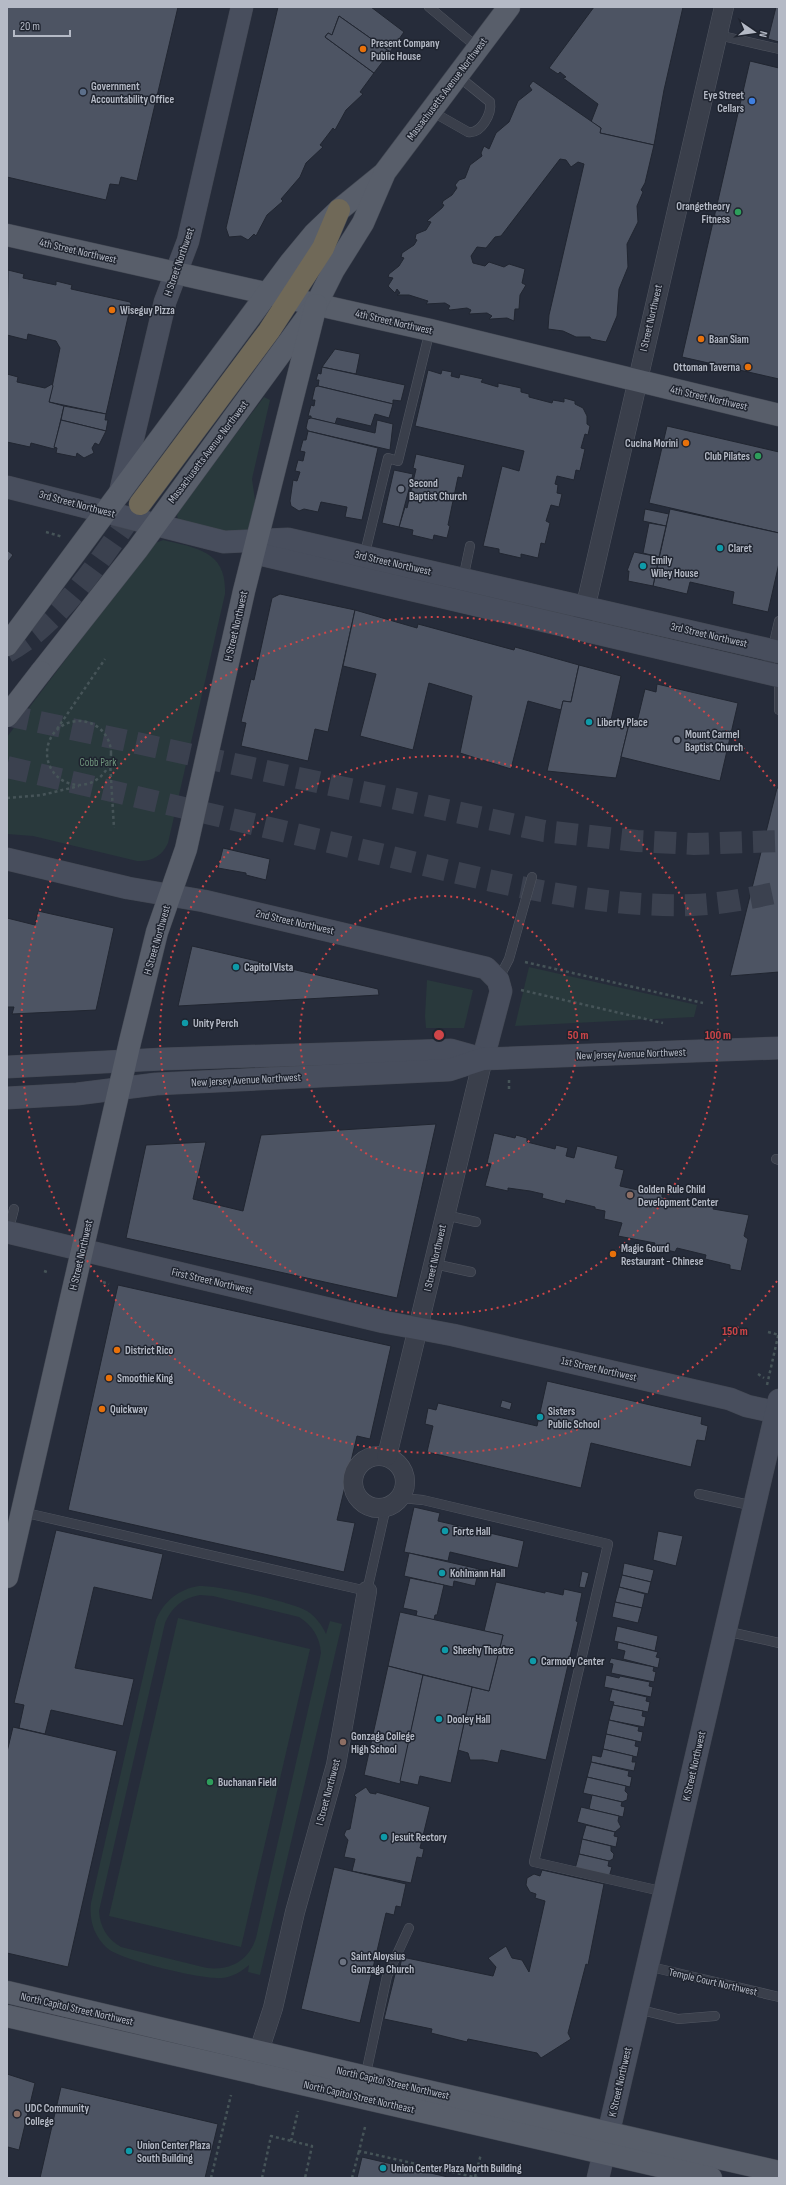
<svg xmlns="http://www.w3.org/2000/svg" width="786" height="2185" font-family="'Sofia Sans Condensed',sans-serif">
<rect width="100%" height="100%" fill="#262c3a"/>
<g fill="#29393c" fill-rule="evenodd">
<polygon points="264,397 270,400 252,479 256,507 249,529 240,535 179,521 177,516 178,510"/>
<path d="M163,540C197,548 227,551 225,594L168,843C162,856 152,862 137,861L33,836L7,834V737L153,544Z"/>
<polygon points="529,967 697,1005 694,1017 515,1026"/>
<polygon points="427,980 473,990 464,1028 426,1028 425,1016"/>
<path d="M199,1586C217,1585 292,1602 307,1611C316,1617 322,1625 326,1634L330,1621L342,1624L260,1975L248,1972L249,1965C241,1972 232,1977 222,1978C203,1980 120,1960 107,1948C94,1936 89,1920 91,1903L156,1620C164,1601 179,1589 199,1586ZM200,1595L213,1596L299,1617C312,1625 320,1637 321,1653L256,1938C249,1960 231,1971 207,1968L121,1947C107,1939 100,1927 99,1911L165,1623C172,1607 182,1598 200,1595Z"/>
<polygon points="178,1618 310,1649 241,1947 109,1916"/>
</g>
<g fill="#4d5463" stroke="#212631">
<polygon points="7,7 178,7 137,181 121,177 119,185 110,184 106,200 7,177"/>
<polygon points="278,7 371,7 404,32 390,52 339,16 332,35 328,33 325,37 374,73 360,92 363,94 346,110 335,130 333,128 320,145 323,147 306,163 300,177 281,199 283,201 267,215 256,236 254,234 248,240 241,236 229,237 226,228"/>
<polygon points="594,7 683,7 664,90 654,145 600,133 601,128 591,122 598,104 563,78 566,77 560,72 558,74 549,68"/>
<polygon points="776,7 779,7 779,42 768,39"/>
<polygon points="339,16 390,52 374,73 325,37 328,33 332,35"/>
<polygon points="750,61 779,68 779,379 682,357"/>
<polygon points="533,81 601,128 600,133 654,145 645,183 641,190 643,192 637,206 638,222 627,244 628,267 619,289 617,316 606,342 591,339 590,337 576,337 563,331 548,329 549,315 584,164 578,162 571,167 566,160 560,159 501,236 495,237 486,248 477,247 471,256 473,263 485,266 489,262 504,267 509,264 525,269 522,283 526,285 520,295 519,309 515,309 514,321 507,318 491,319 489,319 492,316 487,313 469,314 471,310 467,308 450,310 448,309 450,306 445,303 426,304 428,301 409,295 397,295 400,293 397,289 395,293 388,286 393,278 388,277 389,274 399,266 404,258 401,257 402,253 414,245 417,240 415,239 416,234 426,230 431,222 427,221 429,219 442,208 444,205 442,204 443,201 452,195 457,188 455,185 459,180 465,178 470,165 482,156 481,153 484,146 489,149 496,133 509,122 518,101 532,90 529,86"/>
<polygon points="8,270 24,274 23,278 56,285 56,281 72,285 71,289 130,302 131,304 106,414 49,402 60,348 56,341 28,334 27,340 7,335"/>
<polygon points="335,349 360,354 356,374 322,367"/>
<polygon points="322,367 405,385 401,401 393,400 393,404 318,386 319,380 316,380 318,373 321,374"/>
<polygon points="428,370 441,374 442,370 452,372 451,376 459,378 460,374 483,379 481,382 498,387 498,383 521,388 521,392 529,394 529,397 552,403 553,400 564,402 564,398 575,401 575,404 583,408 587,416 587,424 590,426 588,435 585,434 581,448 585,449 580,471 576,470 574,480 557,476 555,484 558,485 557,493 562,494 559,507 551,505 546,521 550,523 545,544 541,543 538,558 521,554 521,558 499,553 499,549 483,546 502,466 519,471 524,451 415,426"/>
<polygon points="7,374 18,377 17,382 45,388 52,384 53,386 49,402 64,406 54,449 31,443 30,447 7,442"/>
<polygon points="318,386 393,404 389,418 375,414 371,426 337,418 335,424 311,418 311,416 308,416 311,405 314,406 315,400 312,400 315,387"/>
<polygon points="64,406 106,414 105,420 108,420 106,431 61,420"/>
<polygon points="311,418 375,433 377,420 393,424 390,450 308,431 306,428 308,419"/>
<polygon points="61,420 106,431 99,445 95,443 92,448 94,453 84,458 77,453 76,457 56,453 57,448 54,447"/>
<polygon points="667,426 779,452 779,533 649,503"/>
<polygon points="308,431 378,448 362,520 345,517 347,507 321,502 318,512 304,509 299,511 291,506 290,501 293,480 297,481 300,472 295,471 298,460 303,461 305,452 300,451 303,440 306,440"/>
<polygon points="416,454 465,465 462,478 458,477 448,525 450,526 447,538 434,535 433,540 412,535 413,530 399,527 405,507 407,508 416,469 413,468"/>
<polygon points="394,470 413,474 399,527 382,523"/>
<polygon points="645,509 669,514 666,526 643,521"/>
<polygon points="670,509 779,533 779,563 768,612 732,604 734,592 690,582 687,594 653,586"/>
<polygon points="649,523 666,526 659,557 643,553"/>
<polygon points="7,550 13,555 7,563"/>
<polygon points="634,552 659,557 653,586 628,581 629,571 627,571"/>
<polygon points="280,594 355,610 328,732 315,729 308,761 241,746 246,723 241,722 251,679 254,680 272,598"/>
<polygon points="355,610 417,628 418,624 514,650 515,647 579,665 571,702 563,701 561,710 528,701 511,769 460,753 472,696 429,683 413,750 360,736 376,674 343,666"/>
<polygon points="579,665 621,676 611,720 629,724 616,778 547,771 563,701 571,702"/>
<polygon points="657,684 738,703 720,781 621,757 630,720 637,722 645,689 656,692"/>
<polygon points="777,788 779,788 779,972 730,976"/>
<polygon points="223,848 270,859 266,880 246,875 246,873 218,868"/>
<polygon points="38,911 114,928 96,1010 12,1014 14,1007 7,1007 7,918 35,925"/>
<polygon points="192,946 378,989 379,995 178,1006"/>
<polygon points="436,1124 397,1298 126,1238 146,1145 206,1142 193,1199 243,1211 261,1135"/>
<polygon points="494,1133 515,1138 516,1135 527,1138 527,1142 555,1149 556,1145 568,1148 566,1156 574,1158 577,1146 618,1156 615,1168 624,1170 620,1186 651,1193 651,1190 662,1192 662,1197 690,1203 692,1199 714,1205 713,1209 749,1215 744,1236 748,1239 741,1271 730,1269 730,1265 705,1259 706,1255 677,1248 675,1252 654,1247 655,1243 618,1236 622,1223 604,1219 605,1211 595,1209 595,1207 566,1200 565,1204 542,1198 543,1194 530,1191 508,1188 508,1191 485,1186 491,1164 487,1163"/>
<polygon points="118,1285 391,1346 370,1439 357,1436 337,1520 355,1523 344,1572 68,1510"/>
<polygon points="547,1381 702,1417 701,1424 708,1426 705,1441 697,1440 691,1467 591,1443 581,1488 427,1452 433,1426 425,1424 428,1408 436,1410 438,1403 537,1426"/>
<polygon points="502,1400 512,1403 510,1410 500,1407"/>
<polygon points="414,1507 440,1513 438,1521 524,1541 518,1568 450,1552 448,1561 404,1552"/>
<polygon points="56,1530 163,1554 152,1600 94,1587 75,1668 134,1679 123,1726 51,1710 45,1734 19,1728 24,1705 14,1703"/>
<polygon points="658,1531 683,1536 676,1566 653,1560"/>
<polygon points="409,1553 479,1569 475,1586 454,1581 453,1587 404,1576"/>
<polygon points="624,1563 654,1570 651,1582 622,1575"/>
<polygon points="582,1571 589,1573 585,1588 579,1587"/>
<polygon points="622,1575 651,1582 648,1594 619,1587"/>
<polygon points="410,1578 444,1585 437,1615 435,1615 434,1620 416,1616 417,1611 403,1608"/>
<polygon points="496,1582 545,1593 545,1591 563,1595 564,1589 582,1593 576,1621 578,1622 546,1760 501,1750 498,1763 483,1760 470,1760 468,1753 458,1750 472,1687 489,1691 503,1635 484,1631"/>
<polygon points="619,1587 645,1594 642,1608 615,1602"/>
<polygon points="615,1602 642,1608 638,1623 612,1617"/>
<polygon points="400,1612 503,1635 489,1691 388,1666"/>
<polygon points="617,1626 658,1636 655,1651 614,1641"/>
<polygon points="618,1642 658,1652 656,1657 660,1658 658,1668 623,1659 625,1651 617,1649"/>
<polygon points="611,1658 654,1667 653,1671 656,1672 654,1682 611,1673 613,1664 609,1663"/>
<polygon points="388,1666 423,1675 400,1784 364,1775"/>
<polygon points="423,1675 472,1687 451,1783 420,1776 418,1785 400,1781"/>
<polygon points="606,1675 619,1678 620,1676 650,1682 649,1686 653,1687 651,1697 604,1687"/>
<polygon points="612,1689 647,1697 646,1701 650,1702 648,1712 613,1705 614,1702 609,1701"/>
<polygon points="613,1705 643,1711 642,1716 646,1717 644,1727 609,1720"/>
<polygon points="609,1720 639,1727 638,1731 643,1732 641,1742 606,1734"/>
<polygon points="13,1727 117,1751 68,1967 7,1953 7,1752"/>
<polygon points="606,1734 636,1741 635,1746 639,1747 637,1757 603,1749"/>
<polygon points="603,1749 633,1756 632,1762 636,1762 634,1771 591,1762 592,1755 601,1757"/>
<polygon points="591,1762 629,1771 628,1776 632,1777 630,1787 587,1777"/>
<polygon points="587,1777 626,1786 625,1791 628,1794 627,1800 622,1802 583,1793"/>
<polygon points="366,1787 370,1793 376,1794 376,1792 430,1807 420,1848 424,1849 422,1858 417,1857 411,1883 352,1871 355,1859 344,1857 348,1840 344,1835 346,1830 350,1829 356,1797 354,1795"/>
<polygon points="592,1795 622,1802 621,1806 625,1807 623,1817 589,1809"/>
<polygon points="581,1807 619,1816 618,1821 621,1827 615,1832 577,1822"/>
<polygon points="586,1825 615,1832 614,1836 618,1837 616,1847 582,1839"/>
<polygon points="582,1839 611,1846 611,1851 614,1854 613,1859 609,1861 579,1854"/>
<polygon points="579,1854 609,1861 608,1866 612,1867 609,1877 575,1869"/>
<polygon points="334,1867 406,1884 401,1907 396,1906 394,1915 386,1913 360,2023 301,2009"/>
<polygon points="542,1870 604,1884 588,1965 586,1964 568,2033 571,2039 541,2058 537,2053 468,2039 467,2042 431,2033 432,2029 384,2019 397,1966 400,1967 402,1957 493,1976 496,1967 488,1958 506,1946 512,1958 522,1960 529,1972 545,1901 535,1898 536,1894 530,1892 526,1885 527,1878 534,1874 540,1876"/>
<polygon points="7,2074 35,2083 19,2150 8,2147 7,2149"/>
<polygon points="61,2087 218,2124 205,2178 40,2178"/>
<polygon points="362,2157 452,2178 357,2178"/>
</g>
<g fill="none" stroke-linecap="round" stroke-linejoin="round">
<g stroke="#3b414f" stroke-width="22" stroke-dasharray="22 11" stroke-linecap="butt">
<path d="M7,652C63,622 103,554 140,504"/>
<polyline points="7,715 544,831 637,841 694,844 779,841"/>
<path d="M7,767C121,793 236,820 350,847C462,873 577,908 693,905C722,904 751,898 779,892"/>
</g>
<g stroke="#525762" stroke-width="10">
<g id="lane">
<polyline points="429,7 478,48"/>
<polyline points="718,35 779,49"/>
<path d="M431,111L468,132C481,134 492,114 490,102L458,76"/>
<polyline points="364,557 388,458 398,461 430,330"/>
<polyline points="463,579 470,546"/>
<polyline points="767,673 779,621"/>
<polyline points="779,675 779,710"/>
<polyline points="498,980 509,959 532,877"/>
<polyline points="776,1159 779,1160"/>
<polyline points="445,1215 476,1222"/>
<polyline points="8,1232 14,1209"/>
<polyline points="434,1264 471,1272"/>
<polyline points="699,1494 754,1506"/>
<polyline points="400,1498 423,1500 608,1544 534,1862 665,1892"/>
<polyline points="22,1512 367,1591 386,1507"/>
<polyline points="725,1631 779,1643"/>
<polyline points="647,1966 779,1997"/>
<polyline points="637,2009 678,2019 715,2016"/>
<polyline points="365,2078 387,1976 409,1928"/>
</g>
</g>
<g stroke="#525762" stroke-width="20">
<g id="street">
<polyline points="582,622 724,7"/>
<circle cx="379" cy="1482" r="26"/>
<polyline points="387,1456 483,1059"/>
<polyline points="259,2051 273,2008 295,1912 336,1765 367,1591"/>
</g>
</g>
<g stroke="#434853" stroke-width="23">
<g id="secondary">
<polyline points="7,487 224,542 288,539 779,652"/>
<polyline points="120,493 165,302 188,241 242,7"/>
<polyline points="254,553 779,676"/>
<polyline points="7,859 128,888 204,901 486,968 498,980 501,991 483,1059"/>
<polyline points="7,1067 163,1059 451,1050 483,1059"/>
<polyline points="7,1098 77,1094 156,1084 449,1070 483,1059 779,1048"/>
<polyline points="7,1232 384,1322 453,1335 730,1399 747,1406 779,1413"/>
<polyline points="598,2178 779,1400"/>
</g>
</g>
<g stroke="#434853" stroke-width="23">
<g id="primary">
<polyline points="7,235 430,330 779,415"/>
<polyline points="7,645 290,263 314,234 339,210 382,175"/>
<polyline points="41,672 137,550 316,305 333,271 363,223 385,172 509,7"/>
<polyline points="7,1577 130,1042 157,932 186,849 244,591 316,305"/>
<polyline points="7,1992 366,2077 779,2172"/>
<polyline points="7,2016 711,2178"/>
</g>
</g>
<g stroke="#424752" stroke-width="23">
<polyline id="highway" points="140,504 269,331 323,248 339,210"/>
</g>
<g stroke="#465458" stroke-width="2.5" stroke-dasharray="3 3" stroke-linecap="butt">
<polyline points="46,532 63,537"/>
<circle cx="79" cy="753" r="32"/>
<polyline points="57,729 105,659"/>
<polyline points="110,762 114,828"/>
<polyline points="7,798 42,795 79,786"/>
<polyline points="525,962 703,1003"/>
<polyline points="521,990 663,1023"/>
<polyline points="509,1080 509,1089"/>
<polyline points="44,1271 47,1272"/>
<polyline points="103,1282 109,1284"/>
<polyline points="768,1332 779,1335"/>
<polyline points="758,1374 764,1378"/>
<polyline points="767,1385 779,1332"/>
<polyline points="778,1545 779,1545"/>
<polyline points="365,2127 359,2151 478,2178"/>
<polyline points="291,2141 298,2111"/>
<polyline points="475,2177 481,2154"/>
<polyline points="211,2178 231,2095"/>
<polyline points="262,2178 271,2136 312,2146 305,2178"/>
<polyline points="352,2178 359,2151"/>
</g>
<use href="#lane" stroke="#3a3f4b" stroke-width="9"/>
<use href="#street" stroke="#3a3f4b" stroke-width="19"/>
<use href="#secondary" stroke="#484e5d" stroke-width="22"/>
<use href="#primary" stroke="#585e6a" stroke-width="22"/>
<use href="#highway" stroke="#706958" stroke-width="22"/>
<g stroke="#434853" stroke-width="23" stroke-linecap="butt">
<polyline id="primary-bridge" points="7,716 41,672"/>
</g>
<use href="#primary-bridge" stroke="#585e6a" stroke-width="22"/>
</g>
<g fill="none" stroke="#cf4548" stroke-width="2" stroke-dasharray="2 4">
<circle cx="439" cy="1035" r="139"/>
<circle cx="439" cy="1035" r="279"/>
<path d="M777 1281A418 418 0 1 1 777 789"/>
</g>
<g fill="#e8710a" stroke="#1f242f" stroke-width="1.5">
<circle cx="363" cy="49" r="4"/>
<circle cx="112" cy="310" r="4"/>
<circle cx="701" cy="339" r="4"/>
<circle cx="748" cy="367" r="4"/>
<circle cx="686" cy="443" r="4"/>
<circle cx="613" cy="1254" r="4"/>
<circle cx="117" cy="1350" r="4"/>
<circle cx="109" cy="1378" r="4"/>
<circle cx="102" cy="1409" r="4"/>
</g>
<circle fill="#5c6f8a" stroke="#1f242f" stroke-width="1.5" cx="83" cy="92" r="4"/>
<circle fill="#3f7fe0" stroke="#1f242f" stroke-width="1.5" cx="752" cy="101" r="4"/>
<g fill="#2e9e5b" stroke="#1f242f" stroke-width="1.5">
<circle cx="738" cy="212" r="4"/>
<circle cx="758" cy="456" r="4"/>
<circle cx="210" cy="1782" r="4"/>
</g>
<g fill="#6b7280" stroke="#1f242f" stroke-width="1.5">
<circle cx="401" cy="489" r="4"/>
<circle cx="677" cy="740" r="4"/>
<circle cx="343" cy="1962" r="4"/>
</g>
<g fill="#0f9aa8" stroke="#1f242f" stroke-width="1.5">
<circle cx="720" cy="548" r="4"/>
<circle cx="643" cy="566" r="4"/>
<circle cx="589" cy="722" r="4"/>
<circle cx="236" cy="967" r="4"/>
<circle cx="185" cy="1023" r="4"/>
<circle cx="540" cy="1417" r="4"/>
<circle cx="445" cy="1531" r="4"/>
<circle cx="442" cy="1573" r="4"/>
<circle cx="445" cy="1650" r="4"/>
<circle cx="533" cy="1661" r="4"/>
<circle cx="439" cy="1719" r="4"/>
<circle cx="384" cy="1837" r="4"/>
<circle cx="129" cy="2151" r="4"/>
<circle cx="383" cy="2168" r="4"/>
</g>
<g fill="#8d6e63" stroke="#1f242f" stroke-width="1.5">
<circle cx="630" cy="1195" r="4"/>
<circle cx="343" cy="1742" r="4"/>
<circle cx="17" cy="2114" r="4"/>
</g>
<g text-anchor="middle" dominant-baseline="central" stroke-width="3" stroke-linejoin="round" paint-order="stroke">
<g font-size="11" font-weight="bold" fill="#b5bac6" stroke="#1f242f" text-anchor="start">
<text x="371" y="43">Present Company<tspan x="371" dy="13">Public House</tspan></text>
<text x="91" y="86">Government<tspan x="91" dy="13">Accountability Office</tspan></text>
<text x="744" y="95" text-anchor="end">Eye Street<tspan x="744" dy="13">Cellars</tspan></text>
<text x="730" y="206" text-anchor="end">Orangetheory<tspan x="730" dy="13">Fitness</tspan></text>
<text x="120" y="310">Wiseguy Pizza</text>
<text x="709" y="339">Baan Siam</text>
<text x="740" y="367" text-anchor="end">Ottoman Taverna</text>
<text x="678" y="443" text-anchor="end">Cucina Morini</text>
<text x="750" y="456" text-anchor="end">Club Pilates</text>
<text x="409" y="483">Second<tspan x="409" dy="13">Baptist Church</tspan></text>
<text x="728" y="548">Claret</text>
<text x="651" y="560">Emily<tspan x="651" dy="13">Wiley House</tspan></text>
<text x="597" y="722">Liberty Place</text>
<text x="685" y="734">Mount Carmel<tspan x="685" dy="13">Baptist Church</tspan></text>
<text x="244" y="967">Capitol Vista</text>
<text x="193" y="1023">Unity Perch</text>
<text x="638" y="1189">Golden Rule Child<tspan x="638" dy="13">Development Center</tspan></text>
<text x="621" y="1248">Magic Gourd<tspan x="621" dy="13">Restaurant - Chinese</tspan></text>
<text x="125" y="1350">District Rico</text>
<text x="117" y="1378">Smoothie King</text>
<text x="110" y="1409">Quickway</text>
<text x="548" y="1411">Sisters<tspan x="548" dy="13">Public School</tspan></text>
<text x="453" y="1531">Forte Hall</text>
<text x="450" y="1573">Kohlmann Hall</text>
<text x="453" y="1650">Sheehy Theatre</text>
<text x="541" y="1661">Carmody Center</text>
<text x="447" y="1719">Dooley Hall</text>
<text x="351" y="1736">Gonzaga College<tspan x="351" dy="13">High School</tspan></text>
<text x="218" y="1782">Buchanan Field</text>
<text x="392" y="1837">Jesuit Rectory</text>
<text x="351" y="1956">Saint Aloysius<tspan x="351" dy="13">Gonzaga Church</tspan></text>
<text x="25" y="2108">UDC Community<tspan x="25" dy="13">College</tspan></text>
<text x="137" y="2145">Union Center Plaza<tspan x="137" dy="13">South Building</tspan></text>
<text x="391" y="2168">Union Center Plaza North Building</text>
</g>
<g font-size="11" fill="#b5bac6" stroke="#1f242f">
<text transform="translate(447 89) rotate(-53)">Massachusetts Avenue Northwest</text>
<text transform="translate(78 251) rotate(13)">4th Street Northwest</text>
<text transform="translate(179 262) rotate(-71)">H Street Northwest</text>
<text transform="translate(651 318) rotate(-77)">I Street Northwest</text>
<text transform="translate(394 322) rotate(13)">4th Street Northwest</text>
<text transform="translate(709 398) rotate(13)">4th Street Northwest</text>
<text transform="translate(208 452) rotate(-53)">Massachusetts Avenue Northwest</text>
<text transform="translate(77 504) rotate(15)">3rd Street Northwest</text>
<text transform="translate(393 563) rotate(13)">3rd Street Northwest</text>
<text transform="translate(236 626) rotate(-77)">H Street Northwest</text>
<text transform="translate(709 635) rotate(13)">3rd Street Northwest</text>
<text transform="translate(295 922) rotate(13)">2nd Street Northwest</text>
<text transform="translate(157 940) rotate(-74)">H Street Northwest</text>
<text transform="translate(631 1054) rotate(-2)">New Jersey Avenue Northwest</text>
<text transform="translate(246 1080) rotate(-3)">New Jersey Avenue Northwest</text>
<text transform="translate(81 1255) rotate(-77)">H Street Northwest</text>
<text transform="translate(435 1258) rotate(-77)">I Street Northwest</text>
<text transform="translate(212 1281) rotate(13)">First Street Northwest</text>
<text transform="translate(599 1369) rotate(13)">1st Street Northwest</text>
<text transform="translate(694 1766) rotate(-77)">K Street Northwest</text>
<text transform="translate(328 1792) rotate(-75)">I Street Northwest</text>
<text transform="translate(713 1982) rotate(13)">Temple Court Northwest</text>
<text transform="translate(77 2009) rotate(13)">North Capitol Street Northwest</text>
<text transform="translate(620 2082) rotate(-77)">K Street Northwest</text>
<text transform="translate(393 2083) rotate(13)">North Capitol Street Northwest</text>
<text transform="translate(359 2097) rotate(13)">North Capitol Street Northeast</text>
</g>
<g font-size="11" fill="#6f947c" stroke="#1f242f">
<text x="98" y="762">Cobb Park</text>
</g>
</g>
<circle cx="439" cy="1035" r="6" fill="#cf4548" stroke="#1f242f" stroke-width="2"/>
<g font-size="12" text-anchor="middle" font-weight="bold" fill="#cf4548" stroke="#1f242f" stroke-width="3" stroke-linejoin="round" paint-order="stroke">
<text x="578" y="1039">50 m</text>
<text x="718" y="1039">100 m</text>
<text x="735" y="1335">150 m</text>
</g>
<rect width="786" height="2185" fill="none" stroke="#b5bac6" stroke-width="16"/>
<g transform="translate(754 32) rotate(103)" stroke="#1f242f" stroke-width="3" paint-order="stroke">
<path d="M0-3L7 15L0 10L-7 15Z" fill="#b5bac6"/>
<text y="-6" font-size="11" font-weight="bold" text-anchor="middle" fill="#b5bac6">N</text>
</g>
<path d="M14 30v6h56v-6" fill="none" stroke="#b5bac6" stroke-width="2"/>
<text x="20" y="30" font-size="12" fill="#b5bac6" stroke="#1f242f" stroke-width="3" paint-order="stroke">20 m</text>
</svg>
